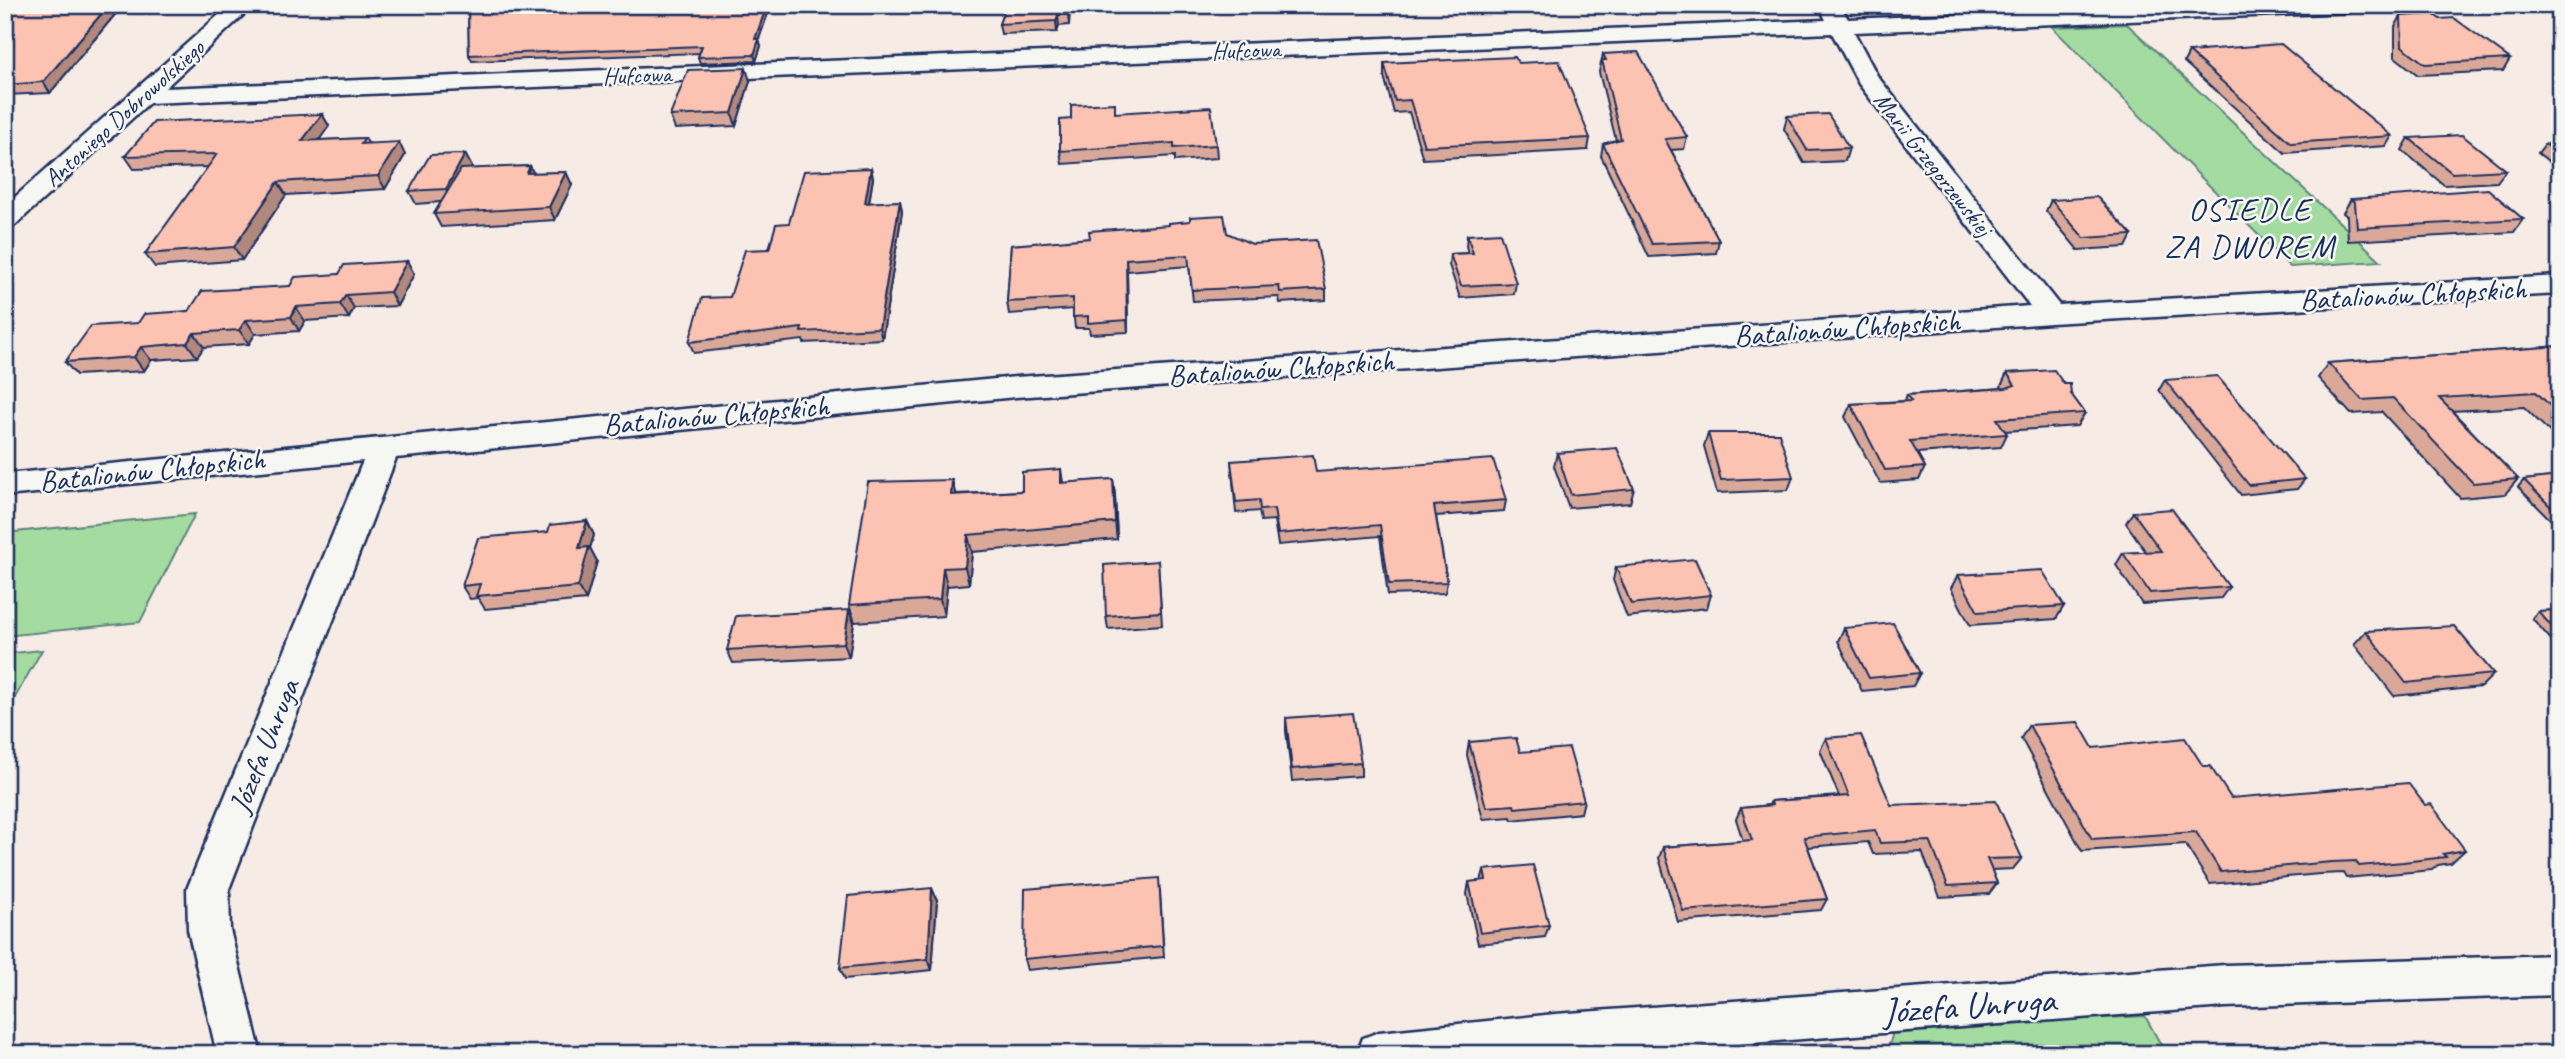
<svg xmlns="http://www.w3.org/2000/svg" width="2565" height="1059" font-family="Caveat,sans-serif">
<rect width="100%" height="100%" fill="#f7ece5"/>
<filter id="ink" filterUnits="userSpaceOnUse"><feTurbulence type="fractalNoise" baseFrequency=".0143" numOctaves="2"/><feDisplacementMap in="SourceGraphic" scale="14" xChannelSelector="R" yChannelSelector="G"/><feConvolveMatrix kernelMatrix="1 2 1 2 8 2 1 2 1" color-interpolation-filters="sRGB"/></filter>
<g filter="url(#ink)">
<g fill="#a3dba0" stroke="#5f857f" stroke-width="2">
<polygon points="2127,24 2381,261 2290,267 2052,27"/>
<polygon points="195,514 140,622 5,636 5,533"/>
<polygon points="42,650 5,715 5,654"/>
<polygon points="2145,1016 2166,1054 1887,1054 1894,1028"/>
<polygon points="1833,1043 1837,1054 1731,1054"/>
</g>
<g fill="none" stroke-linecap="round" stroke-linejoin="round">
<g stroke="#1b2f5e" stroke-width="5">
<g id="street">
<polygon points="230,5 254,5 165,88 1826,20 1821,10 1825,5 1840,5 1848,19 2184,5 2361,5 2350,12 1854,32 1878,77 2059,305 2560,276 2560,294 2051,323 1016,397 396,458 229,889 230,930 261,1054 217,1054 188,930 187,889 363,461 5,496 5,474 1016,377 2030,306 1859,84 1832,33 149,103 14,226 5,228 5,206"/>
<polygon points="2560,955 2560,995 2225,1007 1605,1054 1357,1054 1363,1038 1379,1032 1555,1014 2225,965"/>
</g>
</g>
<use href="#street" fill="#f6f6f2" fill-rule="evenodd"/>
</g>
<g fill="#daa899" stroke="#1b2f5e" stroke-width="2">
<polygon points="5,5 123,5 50,93 5,95"/>
<polygon points="468,5 771,5 759,39 761,46 756,61 700,63 698,57 700,53 472,61 469,55"/>
<polygon points="1006,5 1070,5 1069,25 1059,26 1057,32 1001,34 999,24"/>
<polygon points="2401,16 2440,19 2510,59 2503,71 2418,75 2395,57 2395,27"/>
<polygon points="2201,50 2392,136 2386,146 2285,153 2184,62 2189,52 2200,52"/>
<polygon points="1603,54 1687,137 1684,149 1671,150 1719,241 1716,253 1649,257 1601,156 1603,144 1616,140 1599,72"/>
<polygon points="1384,63 1518,63 1590,138 1588,150 1423,159 1409,112 1394,113 1384,76"/>
<polygon points="750,81 736,126 675,129 670,116"/>
<polygon points="1116,113 1216,145 1217,158 1175,161 1175,156 1062,164 1060,151 1071,119"/>
<polygon points="322,114 329,126 319,140 365,138 368,143 405,155 385,189 286,195 242,260 155,267 145,254 208,167 134,169 125,156"/>
<polygon points="1787,116 1849,148 1845,161 1804,163 1784,129"/>
<polygon points="2409,138 2506,170 2497,182 2444,185 2402,150"/>
<polygon points="2560,143 2560,170 2538,153 2545,144"/>
<polygon points="465,154 472,167 471,169 530,166 533,173 566,172 572,185 555,220 441,227 434,214 441,202 416,204 409,191"/>
<polygon points="871,168 873,178 869,203 900,201 902,212 882,339 804,343 803,340 694,353 689,342 730,297 789,223"/>
<polygon points="2351,199 2523,219 2514,232 2348,241 2347,216 2343,213"/>
<polygon points="2051,200 2132,235 2126,247 2078,250 2046,211"/>
<polygon points="1227,233 1326,289 1326,300 1280,303 1279,297 1193,301 1189,266 1127,271 1128,332 1090,334 1089,328 1075,328 1073,309 1009,314 1007,302 1011,245"/>
<polygon points="1467,235 1516,283 1514,294 1460,298 1449,265 1450,254 1468,253 1466,246"/>
<polygon points="407,261 414,274 397,306 354,308 349,318 305,321 299,331 255,334 249,344 204,347 197,357 151,360 144,371 76,375 65,362 138,323 339,274"/>
<polygon points="2560,346 2560,442 2524,407 2452,411 2518,479 2505,494 2460,498 2382,412 2351,414 2318,378 2328,363"/>
<polygon points="2007,373 2071,394 2085,413 2077,426 2005,431 2007,434 2001,447 1917,453 1925,467 1919,480 1880,483 1845,417 1851,404 1904,401 1907,395 2002,388 2001,386"/>
<polygon points="2165,380 2305,479 2297,489 2241,495 2159,390"/>
<polygon points="1708,433 1793,477 1788,490 1717,493 1704,446"/>
<polygon points="1557,453 1634,489 1630,503 1569,508 1554,466"/>
<polygon points="1231,461 1316,472 1506,500 1504,511 1436,516 1447,582 1445,593 1388,595 1380,536 1278,545 1274,520 1261,521 1259,511 1236,513"/>
<polygon points="1061,469 1063,483 1113,479 1115,496 1117,539 972,552 969,584 947,586 944,616 855,622 849,605 952,480 955,494 1022,491"/>
<polygon points="2560,476 2560,529 2518,487 2524,480"/>
<polygon points="2133,512 2229,587 2221,598 2142,604 2116,565 2123,553 2146,552 2126,523"/>
<polygon points="587,521 594,535 590,548 597,561 586,600 485,609 478,598 470,599 462,586 548,532"/>
<polygon points="1158,561 1162,625 1108,629 1106,616"/>
<polygon points="1616,567 1711,595 1707,608 1627,617 1613,580"/>
<polygon points="1958,575 2064,606 2056,619 1970,625 1951,588"/>
<polygon points="2560,610 2560,650 2532,618 2538,611"/>
<polygon points="854,623 849,657 733,663 727,650"/>
<polygon points="1844,628 1920,673 1913,686 1862,691 1838,641"/>
<polygon points="2366,631 2494,674 2481,687 2394,696 2354,644"/>
<polygon points="1286,718 1361,763 1361,776 1292,781 1286,731"/>
<polygon points="2029,725 2093,748 2203,766 2231,798 2425,805 2465,850 2451,863 2438,865 2432,870 2346,878 2343,873 2320,874 2210,884 2185,844 2082,851 2021,738"/>
<polygon points="1826,738 1891,805 2022,858 2013,869 1991,870 1997,883 1989,894 1940,897 1922,852 1873,854 1868,842 1808,847 1827,899 1821,910 1678,922 1659,858 1663,847 1743,841 1736,819 1741,808 1769,805 1771,801 1839,796 1820,750"/>
<polygon points="1469,742 1520,752 1584,801 1581,813 1512,820 1511,817 1483,819 1467,755"/>
<polygon points="1484,870 1549,925 1545,937 1478,944 1467,894 1469,882 1481,881"/>
<polygon points="1160,890 1164,957 1027,970 1024,959"/>
<polygon points="937,900 932,970 845,979 840,968"/>
</g>
<g fill="#b1887d" stroke="#1b2f5e" stroke-width="2">
<polygon points="109,5 123,5 50,93 43,82"/>
<polygon points="767,5 771,5 756,46 755,39"/>
<polygon points="1069,5 1070,5 1069,25 1068,15"/>
<polygon points="1058,15 1059,26 1057,32 1056,21"/>
<polygon points="759,39 761,46 756,61 754,55"/>
<polygon points="746,68 750,81 736,126 732,113"/>
<polygon points="322,114 329,126 310,153 302,141"/>
<polygon points="399,142 405,155 385,189 378,176"/>
<polygon points="465,154 472,167 452,202 446,189"/>
<polygon points="530,166 536,179 527,173"/>
<polygon points="871,168 873,178 867,214 865,203"/>
<polygon points="566,172 572,185 555,220 549,207"/>
<polygon points="278,182 286,195 242,260 234,247"/>
<polygon points="900,201 902,212 882,339 879,328"/>
<polygon points="1126,259 1127,271 1128,332 1127,320"/>
<polygon points="407,261 414,274 397,306 390,292"/>
<polygon points="346,295 354,308 349,318 340,304"/>
<polygon points="296,307 305,321 299,331 291,317"/>
<polygon points="246,320 255,334 249,344 239,330"/>
<polygon points="194,333 204,347 197,357 187,343"/>
<polygon points="141,347 151,360 144,371 134,357"/>
<polygon points="1113,479 1115,496 1117,539 1115,522"/>
<polygon points="952,480 956,497 951,495"/>
<polygon points="587,521 594,535 590,548 597,561 586,600 578,587 579,548"/>
<polygon points="968,535 972,552 969,584 965,567"/>
<polygon points="943,568 947,586 944,616 940,599"/>
<polygon points="849,610 854,623 849,657 844,643"/>
<polygon points="932,888 937,900 932,970 928,959"/>
</g>
<g fill="#fdc3b2" stroke="#1b2f5e" stroke-width="2">
<polygon points="5,5 109,5 43,82 5,85"/>
<polygon points="468,5 767,5 755,39 759,39 754,55 698,57 702,46 469,55"/>
<polygon points="1006,5 1069,5 1068,15 1058,15 1056,21 999,24"/>
<polygon points="2433,14 2440,19 2454,18 2510,59 2425,64 2402,46 2401,16"/>
<polygon points="2281,44 2392,136 2291,143 2189,52 2203,51 2201,50"/>
<polygon points="1638,52 1687,137 1665,139 1719,241 1652,244 1603,144 1621,139 1602,60 1606,60 1603,54"/>
<polygon points="1515,57 1518,63 1559,61 1590,138 1424,146 1410,100 1395,101 1384,63"/>
<polygon points="746,68 732,113 670,116 688,70"/>
<polygon points="1115,103 1115,113 1211,107 1216,145 1174,148 1174,143 1060,151 1060,120 1071,119 1071,105"/>
<polygon points="322,114 302,141 365,138 361,144 399,142 378,176 278,182 234,247 145,254 217,154 125,156 154,122"/>
<polygon points="1828,114 1849,148 1807,150 1787,116"/>
<polygon points="2462,135 2506,170 2452,173 2409,138"/>
<polygon points="2560,143 2560,155 2545,144"/>
<polygon points="465,154 446,189 409,191 430,155"/>
<polygon points="530,166 527,173 566,172 549,207 434,214 461,169"/>
<polygon points="871,168 865,203 900,201 879,328 801,332 802,328 689,342 702,298 730,297 745,250 769,249 776,224 789,223 804,171"/>
<polygon points="2488,189 2523,219 2357,228 2355,203 2351,199"/>
<polygon points="2097,197 2132,235 2084,238 2051,200"/>
<polygon points="1224,215 1227,233 1252,244 1316,240 1326,289 1280,292 1279,286 1192,290 1188,255 1126,259 1127,320 1088,323 1088,316 1073,317 1073,298 1007,302 1011,245 1090,238 1089,231 1169,225 1169,223 1190,221 1190,217"/>
<polygon points="1500,233 1516,283 1461,286 1450,254 1473,253 1467,235"/>
<polygon points="407,261 390,292 346,295 340,304 296,307 291,317 246,320 239,330 194,333 187,343 141,347 134,357 65,362 91,326 138,323 144,314 189,311 202,291 290,286 295,277 339,274 344,265"/>
<polygon points="2560,346 2560,415 2536,392 2439,398 2518,479 2473,483 2393,398 2362,400 2328,363"/>
<polygon points="2054,370 2064,384 2070,384 2071,394 2085,413 1997,419 2007,434 1910,441 1925,467 1885,470 1851,404 1911,401 1907,395 2006,388 2015,385 2007,373"/>
<polygon points="2217,376 2305,479 2249,485 2165,380"/>
<polygon points="1708,433 1779,433 1793,477 1721,480"/>
<polygon points="1617,448 1634,489 1571,495 1557,453"/>
<polygon points="1313,455 1316,472 1493,459 1506,500 1434,506 1447,582 1389,584 1380,525 1278,534 1274,509 1260,510 1259,500 1236,502 1231,461"/>
<polygon points="1061,469 1061,483 1113,479 1115,522 968,535 965,567 943,568 940,599 849,605 868,482 952,480 951,495 1022,491 1022,472"/>
<polygon points="2560,476 2560,516 2524,480"/>
<polygon points="2172,509 2229,587 2150,593 2123,553 2161,551 2133,512"/>
<polygon points="587,521 579,548 589,547 578,587 476,596 480,584 462,586 478,538 548,532 550,525"/>
<polygon points="1695,559 1711,595 1631,604 1616,567"/>
<polygon points="1158,561 1161,612 1106,616 1104,565"/>
<polygon points="2042,570 2064,606 1978,612 1958,575"/>
<polygon points="849,610 844,643 727,650 736,616"/>
<polygon points="2560,610 2560,636 2538,611"/>
<polygon points="1893,623 1920,673 1869,678 1844,628"/>
<polygon points="2454,626 2494,674 2406,683 2366,631"/>
<polygon points="1353,713 1361,763 1292,769 1286,718"/>
<polygon points="2078,722 2093,748 2185,738 2203,766 2210,766 2231,798 2408,783 2425,805 2431,804 2465,850 2443,854 2446,857 2403,862 2359,866 2356,861 2332,862 2221,872 2196,832 2092,839 2029,725"/>
<polygon points="1861,735 1891,805 1996,801 2022,858 1987,859 1997,883 1948,886 1930,841 1880,843 1875,830 1804,837 1827,899 1683,911 1663,847 1752,840 1741,808 1772,805 1771,801 1849,796 1826,738"/>
<polygon points="1516,738 1520,752 1569,748 1584,801 1515,808 1514,805 1486,807 1469,742"/>
<polygon points="1533,865 1549,925 1480,933 1469,882 1486,880 1484,870"/>
<polygon points="1159,878 1163,946 1024,959 1025,889"/>
<polygon points="932,888 928,959 840,968 848,896"/>
</g>
</g>
<g text-anchor="middle" dominant-baseline="central" stroke-width="5" stroke-linejoin="round" paint-order="stroke">
<g font-size="24" fill="#1b2f5e" stroke="#f6f6f2">
<text transform="translate(1246 50) rotate(-2)">Hufcowa</text>
<text transform="translate(637 75) rotate(-2)">Hufcowa</text>
<text transform="translate(124 113) rotate(-42)">Antoniego Dobrowolskiego</text>
<text transform="translate(1933 164) rotate(52)">Marii Grzegorzewskiej</text>
</g>
<g font-size="30" fill="#1b2f5e" stroke="#f6f6f2">
<text transform="translate(2413 294) rotate(-3)">Batalionów Chłopskich</text>
<text transform="translate(1847 328) rotate(-4)">Batalionów Chłopskich</text>
<text transform="translate(1281 368) rotate(-4)">Batalionów Chłopskich</text>
<text transform="translate(716 415) rotate(-5)">Batalionów Chłopskich</text>
<text transform="translate(152 470) rotate(-6)">Batalionów Chłopskich</text>
<text transform="translate(264 746) rotate(-68)">Józefa Unruga</text>
</g>
<g font-size="32" letter-spacing="2" fill="#1b2f5e" stroke="#f6f6f2">
<text x="2250" y="209">OSIEDLE<tspan x="2250" dy="37">ZA DWOREM</tspan></text>
</g>
<g font-size="37" fill="#1b2f5e" stroke="#f6f6f2">
<text transform="translate(1969 1005) rotate(-4)">Józefa Unruga</text>
</g>
</g>
<rect width="2565" height="1059" fill="none" stroke="#f6f6f2" stroke-width="28"/>
<rect x="14" y="14" width="2537" height="1031" fill="none" stroke="#1b2f5e" stroke-width="2.5" filter="url(#ink)"/>
</svg>
